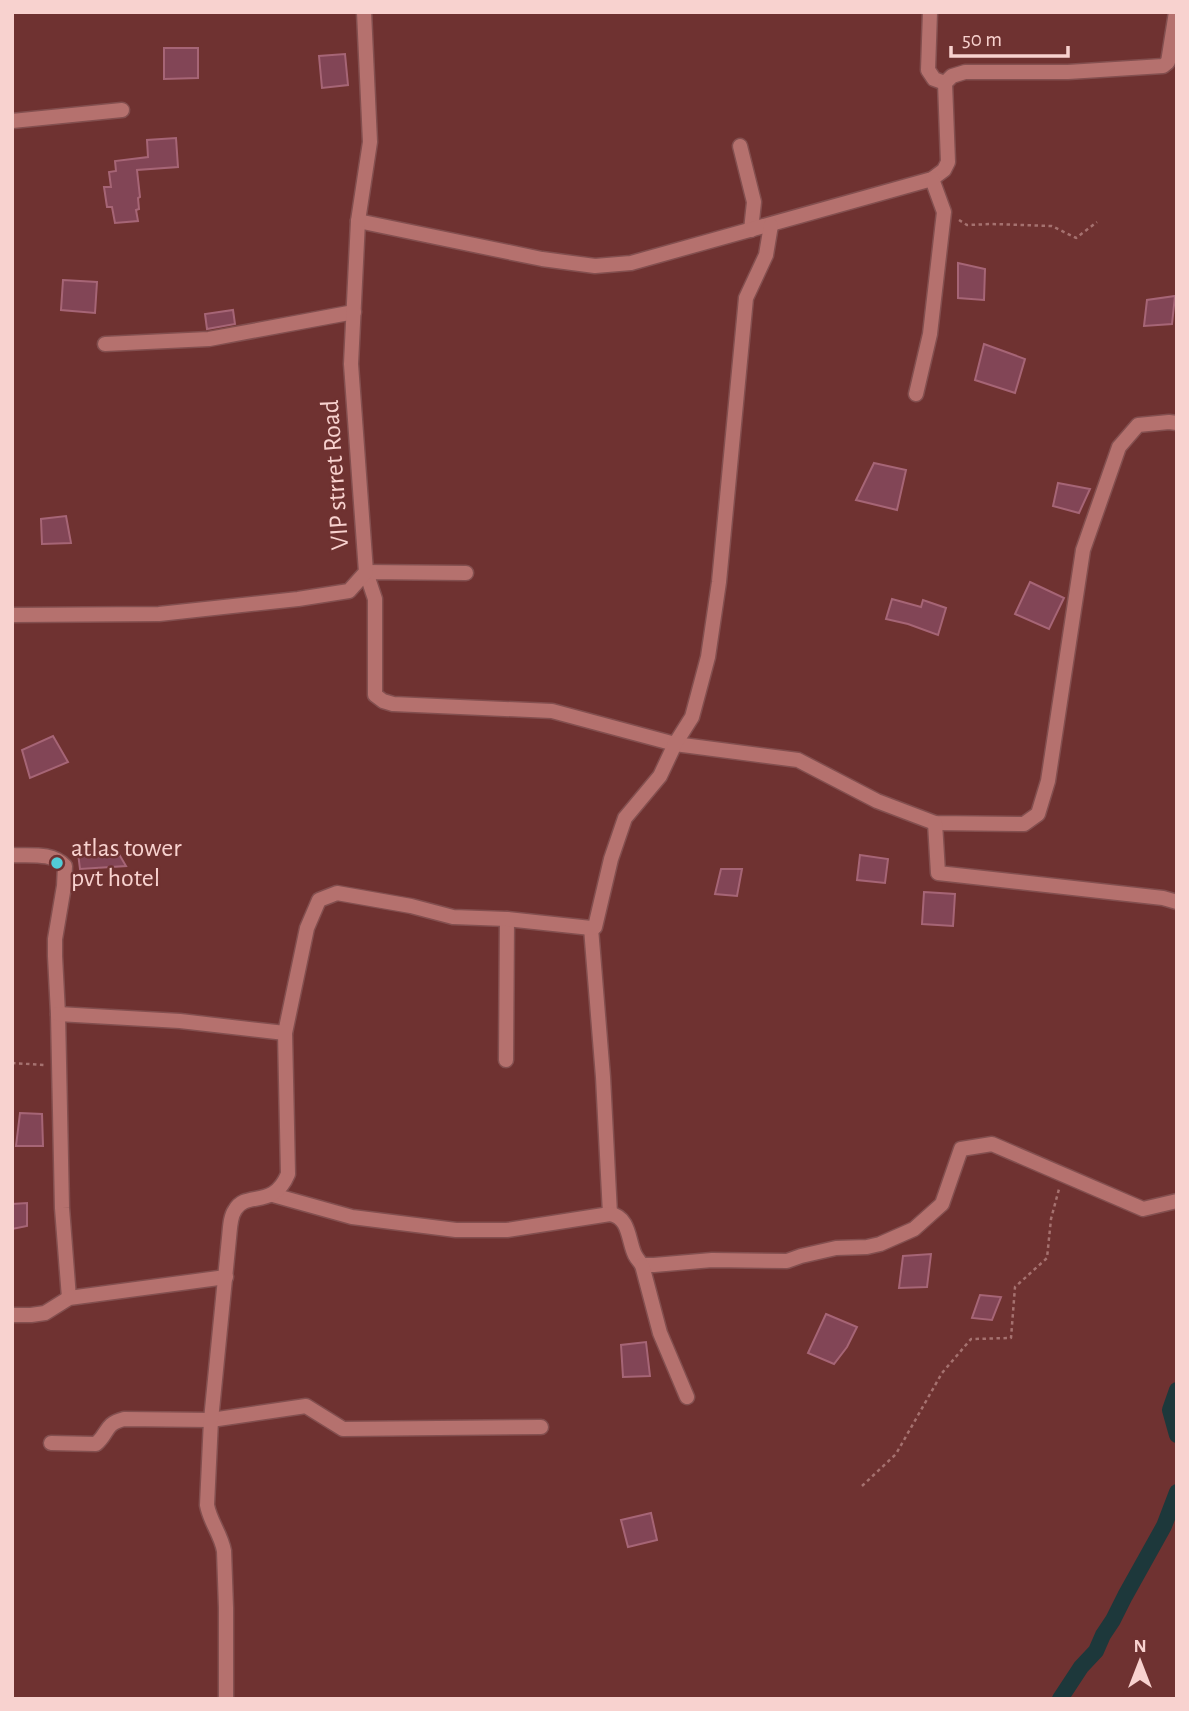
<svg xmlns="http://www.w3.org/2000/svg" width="1189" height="1711" font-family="'Alegreya Sans',sans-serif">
<rect width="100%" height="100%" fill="#6f3231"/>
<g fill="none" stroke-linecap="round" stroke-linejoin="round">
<g stroke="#1d383b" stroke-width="16">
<polyline points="1177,1390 1170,1410 1177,1435"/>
<polyline points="1060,1699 1081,1667 1096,1651 1103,1635 1113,1620 1125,1596 1164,1526 1177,1492"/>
</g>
</g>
<g fill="#824556" stroke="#a66576" stroke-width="2">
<polygon points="164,48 198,48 198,78 164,79"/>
<polygon points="345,54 348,85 322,88 319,56"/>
<polygon points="176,138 178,167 137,170 140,197 138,198 139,209 136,210 138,221 115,223 112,207 107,207 104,187 111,187 109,172 116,171 115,161 148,157 147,140"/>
<polygon points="958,263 985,269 984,300 958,298"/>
<polygon points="63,280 97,282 95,313 61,310"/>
<polygon points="1175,296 1172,324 1144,326 1147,300"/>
<polygon points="233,310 235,324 207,329 205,314"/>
<polygon points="984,344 1025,359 1015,393 975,380"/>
<polygon points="874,463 906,470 897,510 856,500"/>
<polygon points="1058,483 1090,489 1079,513 1053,506"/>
<polygon points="66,516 71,543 42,544 41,519"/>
<polygon points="1030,582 1064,598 1049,629 1015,614"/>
<polygon points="892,599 921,607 923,600 946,608 938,635 908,624 886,619"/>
<polygon points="53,736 68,762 30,778 22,750"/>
<polygon points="116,849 126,866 80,869 78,853 98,852"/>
<polygon points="860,855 888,859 885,883 857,880"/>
<polygon points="721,869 742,869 737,896 715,894"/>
<polygon points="924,892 955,894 953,926 922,924"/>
<polygon points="20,1113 42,1114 43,1146 16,1146"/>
<polygon points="27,1203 27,1226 12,1229 12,1204"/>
<polygon points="931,1254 927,1287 899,1288 903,1256"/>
<polygon points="980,1295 1001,1297 992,1320 972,1318"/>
<polygon points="826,1314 857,1327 847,1347 834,1364 808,1353"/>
<polygon points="646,1342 650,1376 623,1377 621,1345"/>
<polygon points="651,1513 657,1540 628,1547 621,1520"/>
</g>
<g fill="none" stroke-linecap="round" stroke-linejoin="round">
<g stroke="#834f4f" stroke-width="17">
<g id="street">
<polyline points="930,12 928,70 934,79 945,83"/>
<polyline points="12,121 122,110"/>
<polyline points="740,146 754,202 751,230"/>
<polyline points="358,221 542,259 595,266 631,263 932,179 944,170 948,162 945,83 952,76 965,72 1068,72 1163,66 1168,62 1176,12"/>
<polyline points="105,344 209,339 354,312"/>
<polyline points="916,394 930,334 944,212 932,179"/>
<polyline points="466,573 366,572 375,599 375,695 383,701 393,704 552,711 675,744 798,760 877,801 935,823 1024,824 1038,814 1048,781 1083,550 1119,447 1138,425 1169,422 1177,423"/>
<polyline points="12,615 159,614 298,599 349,591 366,572 351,364 358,221 370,142 364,12"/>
<polyline points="935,823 938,873 1163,898 1177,902"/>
<path d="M12,855C30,856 52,852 65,866L64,886L55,939V956L58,1014L62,1208L69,1298"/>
<polyline points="591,928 603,1077 610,1214"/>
<polyline points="58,1014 180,1021 285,1033"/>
<polyline points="506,1060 507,919"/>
<path d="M273,1195L352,1217L456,1230H507L610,1214C630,1217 628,1241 635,1255C637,1259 640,1262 642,1265H654L712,1260L787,1261L801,1256L836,1248L867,1247L880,1244L914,1229L942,1204L961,1149L992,1144L1143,1209L1177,1201"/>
<polyline points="642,1265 660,1333 687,1397"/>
<polyline points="12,1315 31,1315 45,1313 69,1298 226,1277"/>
<path d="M51,1443L96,1444C109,1433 104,1424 124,1419L211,1420L306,1406L343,1429L541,1427"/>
<path d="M226,1699V1608L224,1551C221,1534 210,1522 207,1505L211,1420L229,1238C230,1229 230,1217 235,1210C246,1190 273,1210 288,1174L285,1033L307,928L319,900L337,893L411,906L453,917L507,919L591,928L595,927L611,859L625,818L660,776L675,744L692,717L708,657L719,582L746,298L766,255L771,225"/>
</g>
</g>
<g stroke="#a5716f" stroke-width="2.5" stroke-dasharray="3.5 3.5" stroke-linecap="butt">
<polyline points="959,220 967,225 992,224 1052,226 1076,238 1097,222"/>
<polyline points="12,1063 44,1065"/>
<polyline points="862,1486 896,1454 942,1373 971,1339 1011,1338 1015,1287 1047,1258 1051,1219 1059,1189"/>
</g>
<use href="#street" stroke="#b5716e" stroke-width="14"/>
</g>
<circle fill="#52ccd6" stroke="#6f3231" stroke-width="2.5" cx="57" cy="863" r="7"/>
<g text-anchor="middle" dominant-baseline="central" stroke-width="5" stroke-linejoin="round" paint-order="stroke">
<g font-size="26" fill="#f8d2cf" stroke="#6f3231">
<text transform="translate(335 475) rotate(-94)">VIP strret Road</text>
</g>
<g font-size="26" fill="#f8d2cf" stroke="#6f3231" text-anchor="start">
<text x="71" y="848">atlas tower<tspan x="71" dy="30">pvt hotel</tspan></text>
</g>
</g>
<rect width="1189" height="1711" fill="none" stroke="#f8d2cf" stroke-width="28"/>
<g transform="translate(1140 1662)" stroke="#6f3231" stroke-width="5" paint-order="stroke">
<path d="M0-5L12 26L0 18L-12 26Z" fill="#f8d2cf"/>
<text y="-10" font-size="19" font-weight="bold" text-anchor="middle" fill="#f8d2cf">N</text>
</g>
<path d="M951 46v10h117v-10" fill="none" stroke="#f8d2cf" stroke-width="3.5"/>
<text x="962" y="46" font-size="21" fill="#f8d2cf" stroke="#6f3231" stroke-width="5" paint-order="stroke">50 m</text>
</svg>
